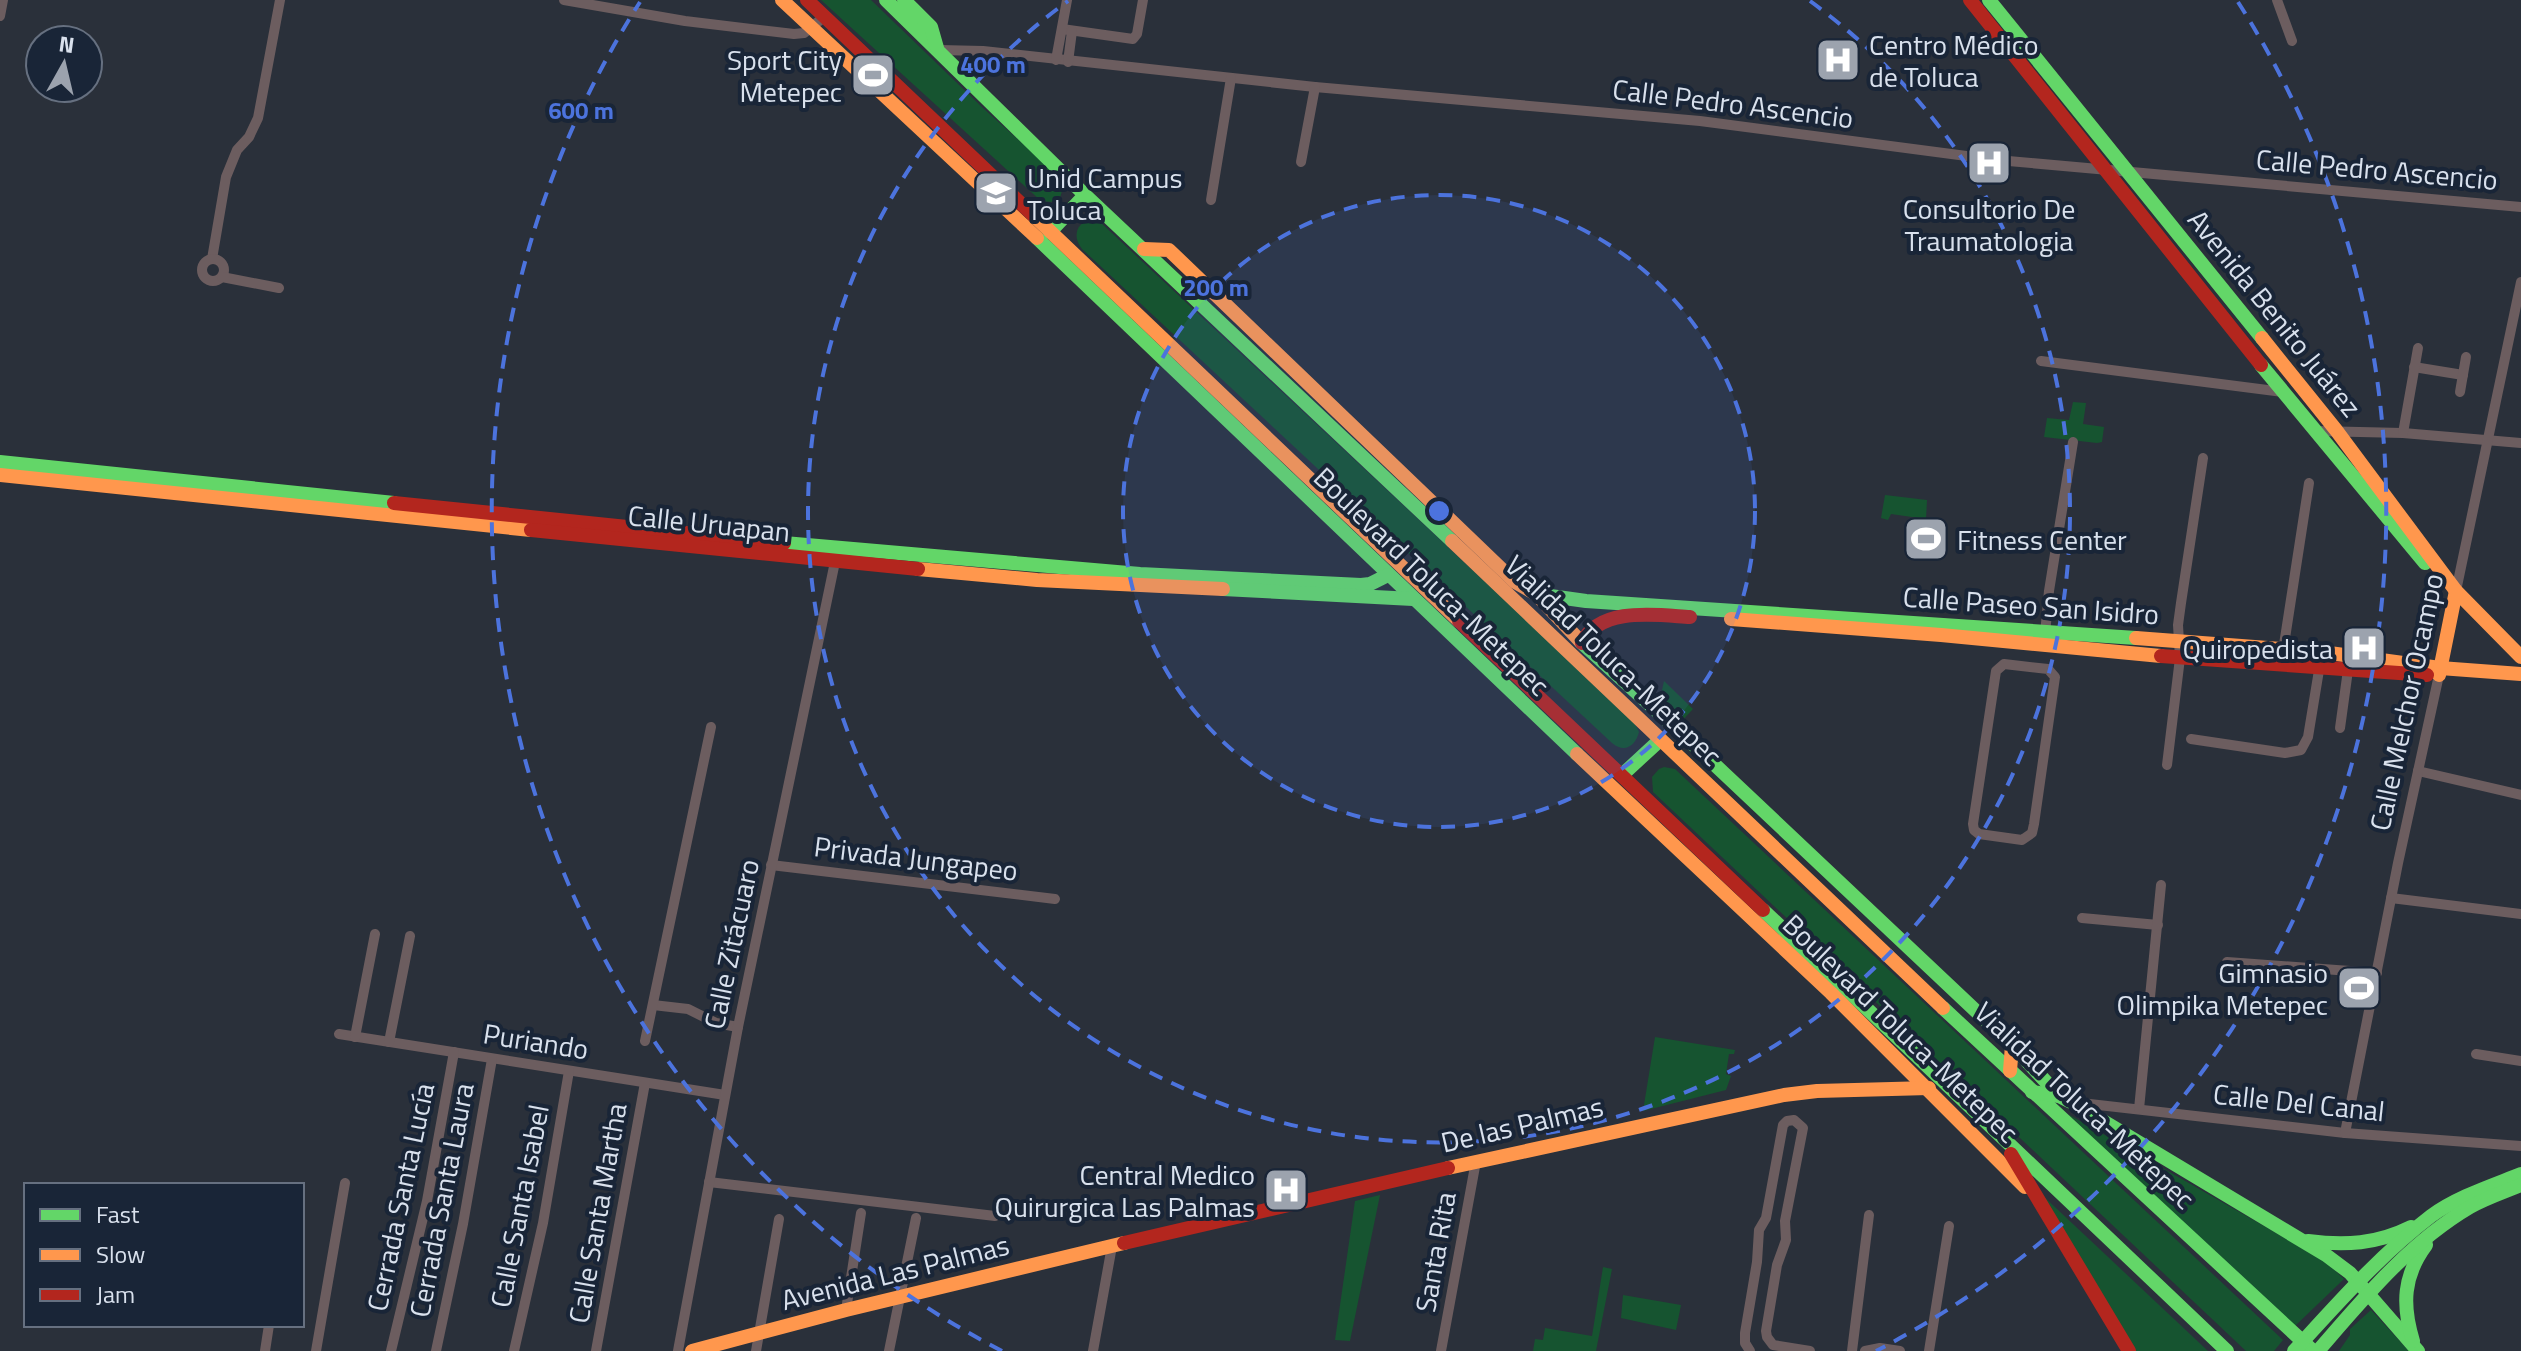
<svg xmlns="http://www.w3.org/2000/svg" width="2521" height="1351" font-family="'Titillium Web',sans-serif">
<rect width="100%" height="100%" fill="#2a303a"/>
<g fill="#165430">
<polygon points="821,0 871,0 984,109 1060,177 1063,187 1060,198 1051,202 1041,201"/>
<path d="M1092,219L1099,221L1633,720L1639,732C1635,747 1624,753 1612,743L1082,249C1072,237 1076,222 1092,219Z"/>
<polygon points="2073,402 2086,403 2083,424 2104,427 2102,442 2097,443 2044,437 2047,418 2069,420"/>
<polygon points="1885,495 1927,500 1926,519 1891,514 1888,520 1881,518"/>
<polygon points="1664,681 1693,709 1679,724 1659,704"/>
<polygon points="1664,767 1675,769 2283,1340 2274,1351 2246,1351 1653,792 1652,777 1659,769"/>
<polygon points="1655,1037 1735,1050 1734,1054 1729,1054 1726,1074 1731,1076 1726,1090 1643,1111"/>
<polygon points="2068,1114 2325,1261 2344,1279 2295,1326"/>
<polygon points="2040,1193 2208,1351 2136,1351"/>
<polygon points="1380,1195 1350,1341 1335,1340 1355,1201"/>
<polygon points="1603,1267 1612,1269 1596,1351 1533,1351 1535,1339 1543,1340 1545,1328 1592,1336"/>
<polygon points="1623,1295 1681,1305 1676,1330 1621,1318"/>
<polygon points="2371,1310 2409,1351 2339,1351 2350,1335 2350,1329"/>
</g>
<g fill="none" stroke-linecap="round" stroke-linejoin="round">
<g stroke="#6c5d5f" stroke-width="10">
<polyline points="564,0 685,21 794,34 804,33 824,17"/>
<polyline points="2277,0 2292,41"/>
<polyline points="0,16 3,0"/>
<polyline points="1062,29 1133,39 1137,34 1143,0"/>
<polyline points="940,50 983,51 1315,87 1700,121 1997,160 2521,207"/>
<polyline points="1056,60 1067,0"/>
<polyline points="1068,62 1072,31"/>
<polyline points="1301,162 1315,87"/>
<polyline points="1211,200 1231,78"/>
<polyline points="212,259 226,177 237,150 249,137 258,118 280,0"/>
<circle cx="213" cy="270" r="11"/>
<polyline points="222,277 279,288"/>
<polyline points="2041,361 2283,392"/>
<polyline points="2414,367 2463,375"/>
<polyline points="2460,392 2466,357"/>
<polyline points="2316,431 2403,433 2521,443"/>
<polyline points="2403,433 2418,348"/>
<polyline points="2456,591 2521,282"/>
<polyline points="2045,634 2049,591 2073,442"/>
<polygon points="2004,664 2048,669 2055,677 2034,824 2032,833 2022,840 1979,834 1974,830 1973,824 1996,671"/>
<polyline points="2281,664 2309,483"/>
<polyline points="2340,728 2348,670"/>
<polyline points="2191,739 2285,753 2301,750 2308,737 2322,652"/>
<polyline points="2167,765 2180,658 2178,625 2181,603 2203,458"/>
<polyline points="2418,771 2521,795"/>
<polyline points="771,865 1055,899"/>
<polyline points="2391,898 2521,914"/>
<polyline points="2082,918 2158,925"/>
<polyline points="2227,962 2377,973"/>
<polyline points="653,1005 688,1009 716,1023 738,1027"/>
<polyline points="339,1034 725,1095"/>
<polyline points="355,1037 375,934"/>
<polyline points="645,1041 711,727"/>
<polyline points="389,1042 410,936"/>
<polyline points="2476,1054 2521,1061"/>
<polyline points="2081,1103 2345,1133 2521,1146"/>
<polyline points="2139,1109 2161,885"/>
<polyline points="2345,1133 2398,863 2439,675"/>
<polyline points="709,1182 995,1216"/>
<polyline points="846,1310 861,1213"/>
<polyline points="265,1351 269,1325"/>
<polyline points="316,1351 345,1183"/>
<polyline points="391,1351 427,1201 454,1052"/>
<polyline points="436,1351 463,1224 492,1059"/>
<polyline points="514,1351 543,1223 569,1071"/>
<polyline points="596,1351 645,1083"/>
<polyline points="678,1351 738,1027 836,557"/>
<polyline points="756,1351 779,1219"/>
<polyline points="889,1351 916,1218"/>
<polyline points="1093,1351 1112,1246"/>
<polyline points="1441,1351 1476,1161"/>
<polyline points="1750,1351 1745,1343 1745,1333 1757,1262 1759,1230 1766,1218 1783,1125 1787,1121 1794,1120 1803,1128 1785,1221 1786,1240 1777,1265 1766,1331 1767,1337 1773,1345 1810,1351"/>
<polyline points="1852,1351 1869,1215"/>
<polyline points="1865,1351 1880,1348 1900,1351"/>
<polyline points="1929,1351 1949,1226"/>
</g>
<g stroke="#63d668" stroke-width="14">
<polyline points="886,0 1085,195 1452,541"/>
<polyline points="904,0 931,27 937,48"/>
<polyline points="1989,0 2262,338"/>
<polyline points="1050,232 1085,195"/>
<polyline points="1037,238 1577,754"/>
<polyline points="2261,365 2425,563"/>
<polyline points="0,462 394,503"/>
<polyline points="784,543 1140,574 1361,585 1370,584 1388,575"/>
<polyline points="1223,589 1413,599"/>
<polyline points="1536,594 1586,601 2136,638"/>
<polyline points="1581,642 1678,730 2012,1045 2059,1096"/>
<polyline points="1622,775 1660,740"/>
<polyline points="1763,910 2227,1351"/>
<polyline points="1943,1008 2313,1351"/>
<polyline points="2032,1092 2059,1096 2073,1103 2326,1255 2350,1273 2418,1351"/>
<path d="M2308,1241C2345,1246 2377,1244 2411,1227"/>
<path d="M2413,1341C2402,1305 2403,1276 2426,1245"/>
<path d="M2294,1351C2337,1304 2380,1255 2431,1216C2457,1197 2491,1186 2521,1174"/>
<path d="M2318,1351C2364,1298 2409,1243 2470,1207C2486,1198 2504,1192 2521,1185"/>
</g>
<g stroke="#ff974d" stroke-width="14">
<polyline points="782,0 1037,238"/>
<polyline points="1033,215 1459,621"/>
<polyline points="1144,249 1169,250 1515,582 1536,594 1581,642"/>
<polyline points="2262,338 2336,430 2456,591 2521,657"/>
<polyline points="0,475 531,530"/>
<polyline points="1452,541 1943,1008"/>
<polyline points="918,569 1037,580 1223,589"/>
<polyline points="1731,619 1941,635 2161,656"/>
<polyline points="2136,638 2322,652 2440,668 2521,674"/>
<polyline points="2439,675 2456,591"/>
<polyline points="1577,754 1831,993 2025,1187"/>
<polyline points="2010,1071 2012,1045"/>
<polyline points="1448,1168 1784,1095 1817,1091 1929,1088"/>
<polyline points="692,1351 846,1310 1124,1243"/>
</g>
<g stroke="#b3261e" stroke-width="14">
<polyline points="807,0 1033,215"/>
<polyline points="1970,0 2261,365"/>
<polyline points="394,503 784,543"/>
<polyline points="531,530 918,569"/>
<polyline points="1459,621 1763,910"/>
<path d="M1582,643C1600,606 1656,615 1690,617"/>
<polyline points="2161,656 2427,675"/>
<polyline points="2011,1154 2129,1351"/>
<polyline points="1124,1243 1448,1168"/>
</g>
</g>
<circle cx="1439" cy="511" r="316" fill="#4c73dd" fill-opacity=".12"/>
<g fill="none" stroke="#4c73dd" stroke-width="4" stroke-dasharray="14 10">
<circle cx="1439" cy="511" r="316"/>
<path d="M1810 1A631 631 0 1 1 1068 1"/>
<path d="M1002 1351A947 947 0 0 1 640 2M2238 2A947 947 0 0 1 1876 1351"/>
</g>
<defs>
<g id="hospital-square" transform="scale(2.3)"><rect x="-9" y="-9" width="18" height="18" rx="4" fill="#9ca3ae" stroke="#192537"/><path d="M-5-5h3v3.5h4V-5h3V5h-3V1.5h-4V5h-3Z" fill="#fff"/></g>
<g id="stadium-square" transform="scale(2.3)"><rect x="-9" y="-9" width="18" height="18" rx="4" fill="#9ca3ae" stroke="#192537"/><path d="M0-5a6.5 5 0 1 0 0 10a6.5 5 0 1 0 0-10ZM-3.5-1.8h7v3.6h-7Z" fill="#fff"/></g>
<g id="university-square" transform="scale(2.3)"><rect x="-9" y="-9" width="18" height="18" rx="4" fill="#9ca3ae" stroke="#192537"/><path d="M0-5L7-2L0 1L-7-2ZM-4 1L0 2.5L4 1V4Q0 6-4 4Z" fill="#fff"/></g>
</defs>
<g fill-rule="evenodd">
<use href="#hospital-square" x="1838" y="60"/>
<use href="#stadium-square" x="873" y="75"/>
<use href="#hospital-square" x="1989" y="163"/>
<use href="#university-square" x="996" y="193"/>
<use href="#stadium-square" x="1926" y="539"/>
<use href="#hospital-square" x="2364" y="648"/>
<use href="#stadium-square" x="2359" y="988"/>
<use href="#hospital-square" x="1286" y="1190"/>
</g>
<g text-anchor="middle" dominant-baseline="central" stroke-width="8" stroke-linejoin="round" paint-order="stroke">
<g font-size="28" fill="#d9e1ed" stroke="#192537" text-anchor="end">
<text x="1869" y="44" text-anchor="start">Centro Médico<tspan x="1869" dy="32">de Toluca</tspan></text>
<text x="842" y="59">Sport City<tspan x="842" dy="32">Metepec</tspan></text>
<text x="1027" y="177" text-anchor="start">Unid Campus<tspan x="1027" dy="32">Toluca</tspan></text>
<text x="1989" y="208" text-anchor="middle">Consultorio De<tspan x="1989" dy="32">Traumatologia</tspan></text>
<text x="1957" y="539" text-anchor="start">Fitness Center</text>
<text x="2333" y="648">Quiropedista</text>
<text x="2328" y="972">Gimnasio<tspan x="2328" dy="32">Olimpika Metepec</tspan></text>
<text x="1255" y="1174">Central Medico<tspan x="1255" dy="32">Quirurgica Las Palmas</tspan></text>
</g>
<g font-size="28" fill="#d9e1ed" stroke="#192537">
<text transform="translate(1733 103) rotate(7)">Calle Pedro Ascencio</text>
<text transform="translate(2377 169) rotate(5)">Calle Pedro Ascencio</text>
<text transform="translate(2275 313) rotate(51)">Avenida Benito Juárez</text>
<text transform="translate(709 523) rotate(6)">Calle Uruapan</text>
<text transform="translate(1432 581) rotate(44)">Boulevard Toluca-Metepec</text>
<text transform="translate(2031 605) rotate(4)">Calle Paseo San Isidro</text>
<text transform="translate(1614 660) rotate(44)">Vialidad Toluca-Metepec</text>
<text transform="translate(2406 702) rotate(-78)">Calle Melchor Ocampo</text>
<text transform="translate(916 858) rotate(7)">Privada Jungapeo</text>
<text transform="translate(731 944) rotate(-78)">Calle Zitácuaro</text>
<text transform="translate(1901 1028) rotate(44)">Boulevard Toluca-Metepec</text>
<text transform="translate(536 1041) rotate(9)">Puriando</text>
<text transform="translate(2299 1102) rotate(6)">Calle Del Canal</text>
<text transform="translate(2085 1105) rotate(43)">Vialidad Toluca-Metepec</text>
<text transform="translate(1522 1124) rotate(-13)">De las Palmas</text>
<text transform="translate(400 1197) rotate(-78)">Cerrada Santa Lucía</text>
<text transform="translate(441 1200) rotate(-79)">Cerrada Santa Laura</text>
<text transform="translate(519 1206) rotate(-79)">Calle Santa Isabel</text>
<text transform="translate(597 1213) rotate(-80)">Calle Santa Martha</text>
<text transform="translate(1435 1252) rotate(-80)">Santa Rita</text>
<text transform="translate(895 1272) rotate(-14)">Avenida Las Palmas</text>
</g>
</g>
<circle cx="1439" cy="511" r="12" fill="#4c73dd" stroke="#192537" stroke-width="4"/>
<g font-size="24" text-anchor="middle" font-weight="bold" fill="#4c73dd" stroke="#192537" stroke-width="8" stroke-linejoin="round" paint-order="stroke">
<text x="993" y="73">400 m</text>
<text x="581" y="119">600 m</text>
<text x="1216" y="296">200 m</text>
</g>
<rect x="24" y="1183" width="280" height="144" fill="#192537" stroke="#667080" stroke-width="2"/>
<rect x="40" y="1209" width="40" height="12" fill="#63d668" stroke="#667080" stroke-width="2"/>
<text x="96" y="1223" font-size="24" fill="#d9e1ed">Fast</text>
<rect x="40" y="1249" width="40" height="12" fill="#ff974d" stroke="#667080" stroke-width="2"/>
<text x="96" y="1263" font-size="24" fill="#d9e1ed">Slow</text>
<rect x="40" y="1289" width="40" height="12" fill="#b3261e" stroke="#667080" stroke-width="2"/>
<text x="96" y="1303" font-size="24" fill="#d9e1ed">Jam</text>
<g transform="translate(64 64) rotate(8)"><circle r="38" fill="#192537" stroke="#667080" stroke-width="2"/>
<path d="M0-6L14 30L0 20L-14 30Z" fill="#9ca3ae"/>
<text y="-12" font-size="22" font-weight="bold" text-anchor="middle" fill="#d9e1ed">N</text>
</g>
</svg>
